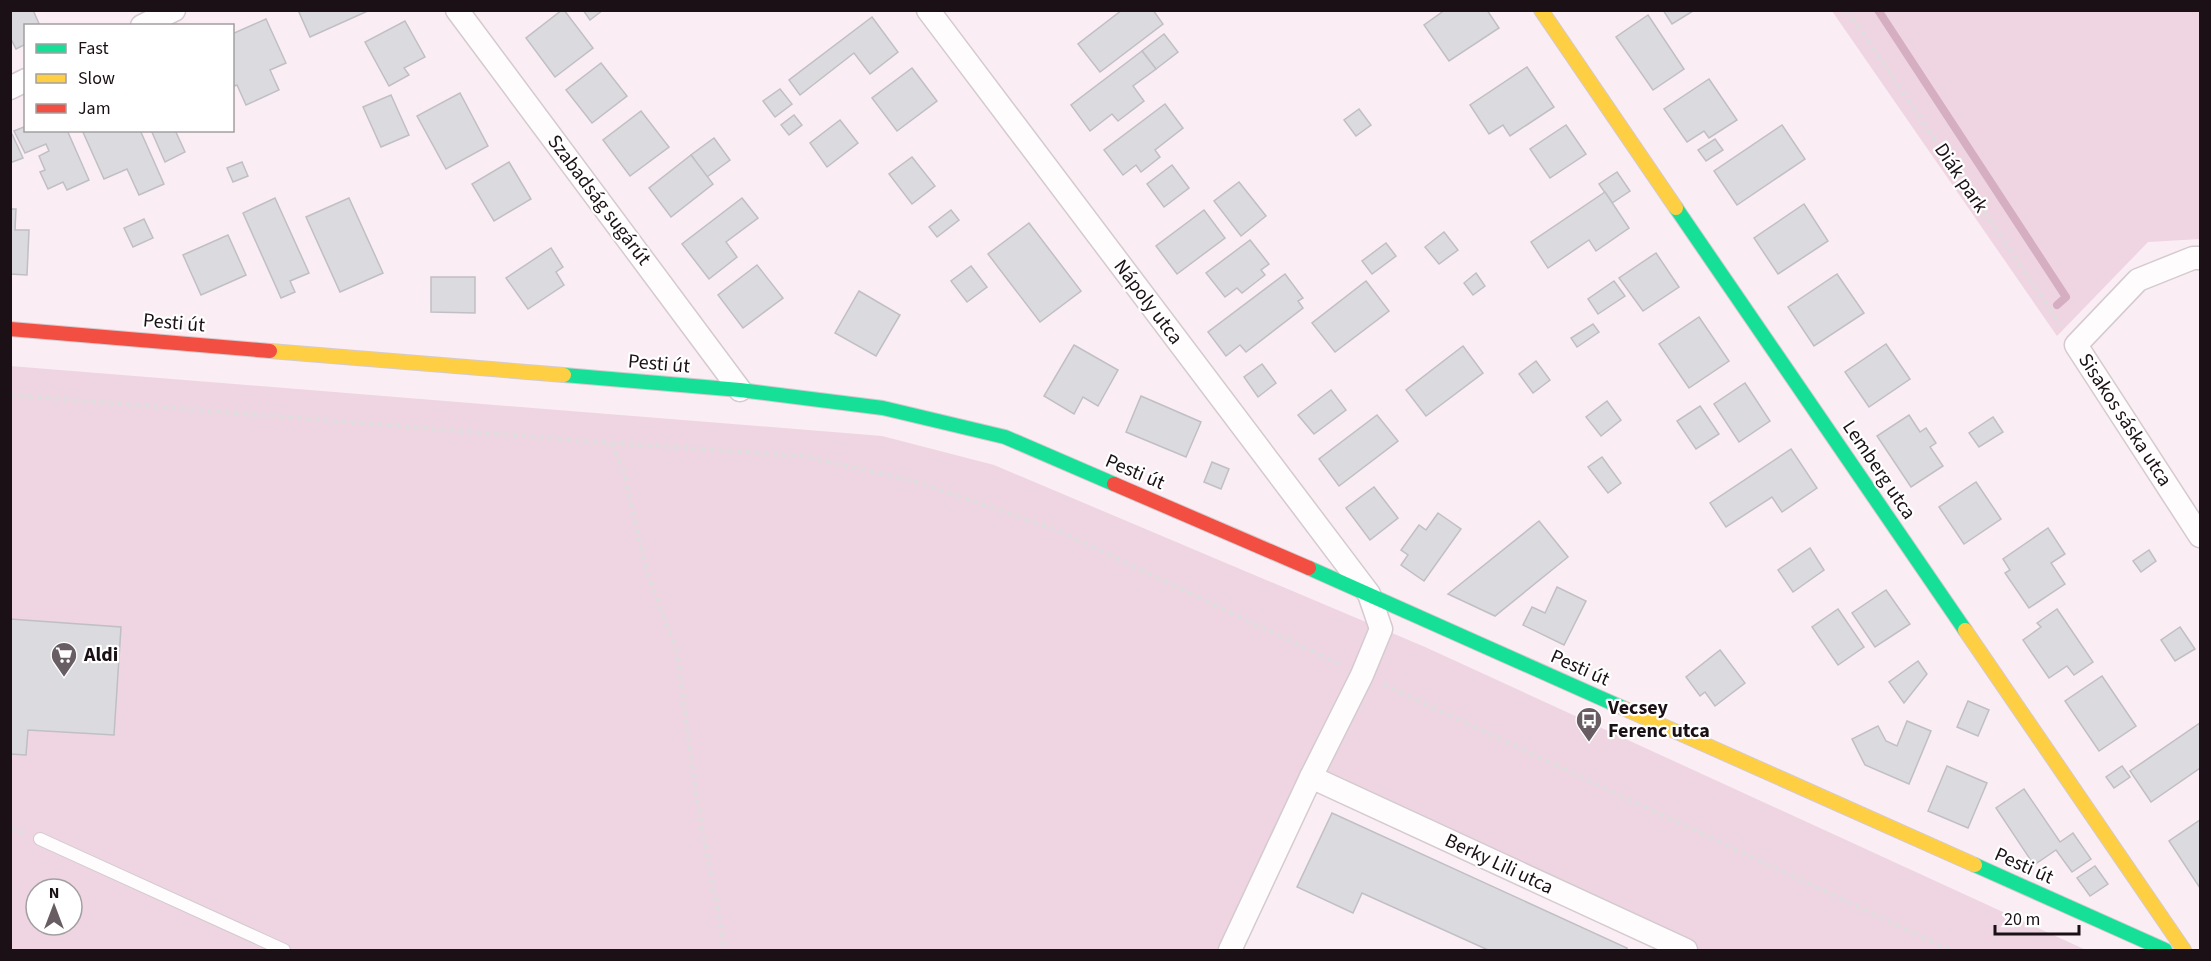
<svg xmlns="http://www.w3.org/2000/svg" width="2211" height="961" font-family="'Source Sans 3',sans-serif">
<rect width="100%" height="100%" fill="#faedf3"/>
<g fill="#eed5e1" fill-rule="evenodd">
<polygon points="1832,11 2200,11 2200,239 2148,242 2057,336"/>
<path d="M10,366L882,436L994,465L1425,647L2086,950H1686L1312,777L1230,950H11ZM36,889H72V925H36Z"/>
</g>
<g fill="none" stroke-linecap="round" stroke-linejoin="round">
<polyline stroke="#d5aec1" stroke-width="8" points="1878,10 2066,297 2057,305"/>
</g>
<g fill="#dadadf" stroke="#c0bfc4" stroke-width="1.5">
<polygon points="10,10 33,10 40,26 26,26 26,44 16,49 10,37"/>
<polygon points="298,10 370,10 310,37"/>
<polygon points="562,10 564,10 593,48 555,77 526,38"/>
<polygon points="583,10 603,10 590,20"/>
<polygon points="1122,10 1153,10 1163,24 1100,72 1078,44"/>
<polygon points="1445,10 1487,10 1499,28 1449,61 1424,25"/>
<polygon points="1663,10 1693,10 1693,11 1672,24"/>
<polygon points="1648,15 1684,69 1653,90 1616,37"/>
<polygon points="872,17 898,52 870,74 854,53 800,95 789,80"/>
<polygon points="266,19 286,63 270,70 279,90 246,105 237,85 232,87 232,34"/>
<polygon points="405,21 425,57 404,68 409,75 389,86 365,42"/>
<polygon points="1164,34 1178,52 1156,69 1142,51"/>
<polygon points="1142,51 1156,69 1133,86 1144,101 1118,121 1112,114 1090,131 1071,105"/>
<polygon points="601,63 627,96 592,123 566,90"/>
<polygon points="1527,67 1554,107 1510,136 1503,125 1489,134 1470,105"/>
<polygon points="912,68 937,101 897,131 872,98"/>
<polygon points="1709,79 1737,120 1709,138 1704,131 1687,142 1664,109"/>
<polygon points="780,89 792,104 775,117 763,101"/>
<polygon points="460,93 488,146 446,169 417,116"/>
<polygon points="391,95 409,135 381,147 363,107"/>
<polygon points="1165,104 1183,128 1155,150 1160,157 1141,172 1136,165 1123,175 1104,150"/>
<polygon points="1359,109 1371,125 1356,136 1344,120"/>
<polygon points="641,111 669,147 630,176 603,140"/>
<polygon points="794,115 802,125 789,135 781,125"/>
<polygon points="840,120 858,143 827,167 810,143"/>
<polygon points="1566,125 1586,154 1550,178 1530,149"/>
<polygon points="1782,125 1805,159 1737,205 1714,171"/>
<polygon points="26,126 26,130 67,130 89,180 67,190 63,182 48,189 40,172 45,170 39,156 49,151 46,144 25,153 14,131"/>
<polygon points="82,130 140,130 164,184 139,195 127,169 104,179"/>
<polygon points="175,130 185,152 165,162 151,130"/>
<polygon points="12,134 23,158 10,163 10,135"/>
<polygon points="714,138 730,160 707,177 691,155"/>
<polygon points="1715,139 1723,150 1706,161 1698,150"/>
<polygon points="691,155 713,184 671,217 649,188"/>
<polygon points="912,157 935,186 912,204 889,174"/>
<polygon points="242,162 248,176 233,182 227,168"/>
<polygon points="509,162 531,199 494,221 472,184"/>
<polygon points="1172,165 1189,188 1164,207 1147,184"/>
<polygon points="1617,172 1630,191 1612,203 1599,184"/>
<polygon points="1239,182 1266,216 1241,236 1214,201"/>
<polygon points="1605,192 1629,228 1596,251 1589,240 1548,268 1531,242"/>
<polygon points="275,198 309,273 290,281 295,292 281,298 243,213"/>
<polygon points="349,198 383,273 340,292 306,217"/>
<polygon points="742,198 758,218 726,242 737,257 709,279 682,244"/>
<polygon points="1804,204 1828,241 1778,274 1754,238"/>
<polygon points="10,209 16,209 15,230 29,230 27,275 10,274"/>
<polygon points="951,210 959,220 937,237 929,227"/>
<polygon points="1204,210 1225,238 1177,274 1156,246"/>
<polygon points="144,219 153,238 133,247 124,228"/>
<polygon points="1029,223 1081,291 1040,322 988,254"/>
<polygon points="1444,232 1458,250 1439,264 1425,247"/>
<polygon points="228,235 246,275 201,295 183,255"/>
<polygon points="1250,240 1269,264 1261,270 1265,275 1242,293 1237,288 1225,297 1206,273"/>
<polygon points="1386,243 1396,256 1372,274 1362,261"/>
<polygon points="551,248 563,267 556,272 564,285 528,309 506,278"/>
<polygon points="1656,253 1679,287 1643,311 1619,278"/>
<polygon points="757,265 783,298 743,328 718,295"/>
<polygon points="971,266 987,287 967,302 951,281"/>
<polygon points="1476,273 1485,286 1473,295 1464,283"/>
<polygon points="1285,274 1303,298 1298,301 1303,308 1246,352 1240,345 1226,356 1208,332"/>
<polygon points="1837,274 1864,313 1814,346 1788,307"/>
<polygon points="431,277 475,277 475,313 431,312"/>
<polygon points="1366,281 1389,311 1335,352 1312,323"/>
<polygon points="1614,281 1625,296 1598,314 1588,299"/>
<polygon points="859,291 900,315 876,356 835,333"/>
<polygon points="1699,317 1729,361 1689,388 1659,344"/>
<polygon points="1593,324 1599,332 1577,347 1571,338"/>
<polygon points="1886,344 1910,379 1869,407 1845,372"/>
<polygon points="1074,345 1118,370 1098,406 1083,397 1074,414 1044,396"/>
<polygon points="1463,346 1483,373 1426,416 1406,390"/>
<polygon points="1536,361 1550,380 1533,393 1519,374"/>
<polygon points="1262,364 1276,383 1258,397 1244,377"/>
<polygon points="1745,383 1770,421 1739,442 1714,404"/>
<polygon points="1331,390 1346,410 1314,434 1298,415"/>
<polygon points="1141,396 1201,422 1186,457 1126,432"/>
<polygon points="1607,401 1621,420 1601,436 1586,417"/>
<polygon points="1700,406 1719,434 1696,449 1677,421"/>
<polygon points="1377,415 1398,441 1339,486 1319,459"/>
<polygon points="1909,415 1920,432 1926,428 1936,443 1930,447 1943,466 1911,487 1877,436"/>
<polygon points="1993,417 2003,432 1979,447 1969,433"/>
<polygon points="1791,449 1817,488 1782,512 1772,497 1726,527 1710,503"/>
<polygon points="1602,457 1621,483 1608,493 1588,467"/>
<polygon points="1212,462 1229,469 1221,489 1204,482"/>
<polygon points="1976,482 2001,519 1964,544 1939,507"/>
<polygon points="1374,487 1398,518 1370,540 1346,508"/>
<polygon points="1438,513 1461,529 1424,581 1401,565 1408,555 1401,550 1419,525 1426,530"/>
<polygon points="1539,521 1568,557 1495,616 1448,594"/>
<polygon points="2048,528 2065,554 2051,563 2065,584 2029,608 2005,573 2010,570 2003,559"/>
<polygon points="1810,548 1824,570 1793,592 1778,570"/>
<polygon points="2149,550 2156,561 2141,572 2133,561"/>
<polygon points="1557,587 1586,601 1564,645 1523,625 1532,607 1545,613"/>
<polygon points="1886,590 1910,624 1875,647 1852,613"/>
<polygon points="1838,609 1864,647 1838,665 1812,627"/>
<polygon points="2057,609 2093,662 2074,675 2067,666 2049,678 2023,640 2041,627 2037,623"/>
<polygon points="10,619 121,627 114,735 28,730 26,755 10,754"/>
<polygon points="2180,627 2195,649 2175,661 2161,640"/>
<polygon points="1720,650 1745,683 1715,706 1705,692 1700,696 1686,677"/>
<polygon points="1918,661 1927,674 1904,703 1889,682"/>
<polygon points="2102,676 2136,726 2099,751 2065,701"/>
<polygon points="1968,701 1989,710 1978,736 1957,727"/>
<polygon points="1907,721 1931,731 1909,784 1865,765 1852,739 1878,726 1886,741 1897,746"/>
<polygon points="2200,723 2200,768 2151,802 2130,771"/>
<polygon points="1947,766 1987,783 1968,828 1928,811"/>
<polygon points="2122,766 2130,777 2114,788 2106,777"/>
<polygon points="2024,789 2060,842 2073,833 2091,859 2072,872 2056,850 2034,865 1996,808"/>
<polygon points="1332,813 1627,948 1626,950 1488,950 1362,893 1353,913 1297,887"/>
<polygon points="2200,820 2200,888 2169,841"/>
<polygon points="2095,866 2108,884 2090,896 2077,878"/>
</g>
<g fill="none" stroke-linecap="round" stroke-linejoin="round">
<g stroke="#d4cacf" stroke-width="14">
<polyline id="lane" points="40,839 284,950"/>
</g>
<g stroke="#d4cacf" stroke-width="25">
<g id="street">
<polyline points="457,10 740,390"/>
<polyline points="928,10 1369,594 1381,629 1362,675 1311,777 1230,950"/>
<polyline points="142,26 174,10"/>
<polyline points="10,88 26,80"/>
<polyline points="2200,258 2193,258 2138,280 2076,345 2200,536"/>
<polyline points="1311,777 1686,950"/>
</g>
</g>
<g stroke="#d4cacf" stroke-width="16">
<g id="fast">
<polyline points="1676,208 1965,630"/>
<polyline points="564,375 740,390 883,408 1005,437 1114,484"/>
<polyline points="1309,568 1623,708"/>
<polyline points="1975,865 2165,950"/>
</g>
</g>
<g stroke="#d4cacf" stroke-width="16">
<g id="slow">
<polyline points="1541,10 1676,208"/>
<polyline points="270,351 564,375"/>
<polyline points="1965,630 2184,950"/>
<polyline points="1623,708 1975,865"/>
</g>
</g>
<g stroke="#d4cacf" stroke-width="16">
<g id="jam">
<polyline points="10,329 270,351"/>
<polyline points="1114,484 1309,568"/>
</g>
</g>
<g stroke="#e0dddf" stroke-width="4" stroke-dasharray="4.5 4.5" stroke-linecap="butt">
<polyline points="1847,10 2061,325"/>
<polyline points="10,395 611,443 806,456 917,482 1057,530 1341,665"/>
<polyline points="611,443 623,469 646,570 677,652 695,790 725,950"/>
<polyline points="1383,684 1950,950"/>
<polyline points="10,828 24,833"/>
</g>
<use href="#lane" stroke="#fefcfd" stroke-width="12"/>
<use href="#street" stroke="#fefcfd" stroke-width="22"/>
<use href="#fast" stroke="#16e098" stroke-width="14"/>
<use href="#slow" stroke="#ffcf43" stroke-width="14"/>
<use href="#jam" stroke="#f24e42" stroke-width="14"/>
</g>
<defs>
<g id="supermarket-pin" transform="scale(1.35)"><path d="M0 17L-7.5 6A9.5 9.5 0 1 1 7.5 6Z" fill="#685d63" stroke="#fff"/><path d="M-6-5.5h2.5l.6 2H6L4.5 2H-2.5L-4.4-4H-6ZM-1.5 3.2a1.3 1.3 0 1 0 .1 0ZM3 3.2a1.3 1.3 0 1 0 .1 0Z" fill="#fff"/></g>
<g id="bus-pin" transform="scale(1.35)"><path d="M0 17L-7.5 6A9.5 9.5 0 1 1 7.5 6Z" fill="#685d63" stroke="#fff"/><path d="M-5-6H5V4H4V6H2V4H-2V6H-4V4H-5ZM-3.5-4V0h7V-4ZM-3.5 1.2v1.5H-2V1.2ZM2 1.2v1.5H3.5V1.2Z" fill="#fff"/></g>
</defs>
<g fill-rule="evenodd">
<use href="#supermarket-pin" x="64" y="655"/>
<use href="#bus-pin" x="1589" y="720"/>
</g>
<g text-anchor="middle" dominant-baseline="central" stroke-width="4.5" stroke-linejoin="round" paint-order="stroke">
<g font-size="20" fill="#1a1015" stroke="#fff">
<text transform="translate(1961 178) rotate(56)">Diák park</text>
<text transform="translate(599 200) rotate(53)">Szabadság sugárút</text>
<text transform="translate(1148 302) rotate(53)">Nápoly utca</text>
<text transform="translate(174 323) rotate(5)">Pesti út</text>
<text transform="translate(659 364) rotate(5)">Pesti út</text>
<text transform="translate(2125 420) rotate(57)">Sisakos sáska utca</text>
<text transform="translate(1879 470) rotate(56)">Lemberg utca</text>
<text transform="translate(1135 472) rotate(23)">Pesti út</text>
<text transform="translate(1580 668) rotate(24)">Pesti út</text>
<text transform="translate(1499 864) rotate(25)">Berky Lili utca</text>
<text transform="translate(2024 866) rotate(24)">Pesti út</text>
</g>
<g font-size="20" font-weight="bold" fill="#1a1015" stroke="#fff" text-anchor="start">
<text x="84" y="655">Aldi</text>
<text x="1608" y="708">Vecsey<tspan x="1608" dy="23">Ferenc utca</tspan></text>
</g>
</g>
<rect width="2211" height="961" fill="none" stroke="#1a1015" stroke-width="24"/>
<rect x="24" y="24" width="210" height="108" fill="#ffffff" stroke="#a39fa1" stroke-width="1.5"/>
<rect x="36" y="44" width="30" height="9" fill="#16e098" stroke="#a39fa1" stroke-width="1.5"/>
<text x="78" y="54" font-size="18" fill="#1a1015">Fast</text>
<rect x="36" y="74" width="30" height="9" fill="#ffcf43" stroke="#a39fa1" stroke-width="1.5"/>
<text x="78" y="84" font-size="18" fill="#1a1015">Slow</text>
<rect x="36" y="104" width="30" height="9" fill="#f24e42" stroke="#a39fa1" stroke-width="1.5"/>
<text x="78" y="114" font-size="18" fill="#1a1015">Jam</text>
<g transform="translate(54 907)"><circle r="28" fill="#ffffff" stroke="#a39fa1" stroke-width="1.5"/>
<path d="M0-4.5L10 22L0 15L-10 22Z" fill="#685d63"/>
<text y="-9" font-size="16" font-weight="bold" text-anchor="middle" fill="#1a1015">N</text>
</g>
<path d="M1995 925v9h84v-9" fill="none" stroke="#1a1015" stroke-width="3"/>
<text x="2004" y="925" font-size="18" fill="#1a1015" stroke="#ffffff" stroke-width="4.5" paint-order="stroke">20 m</text>
</svg>
